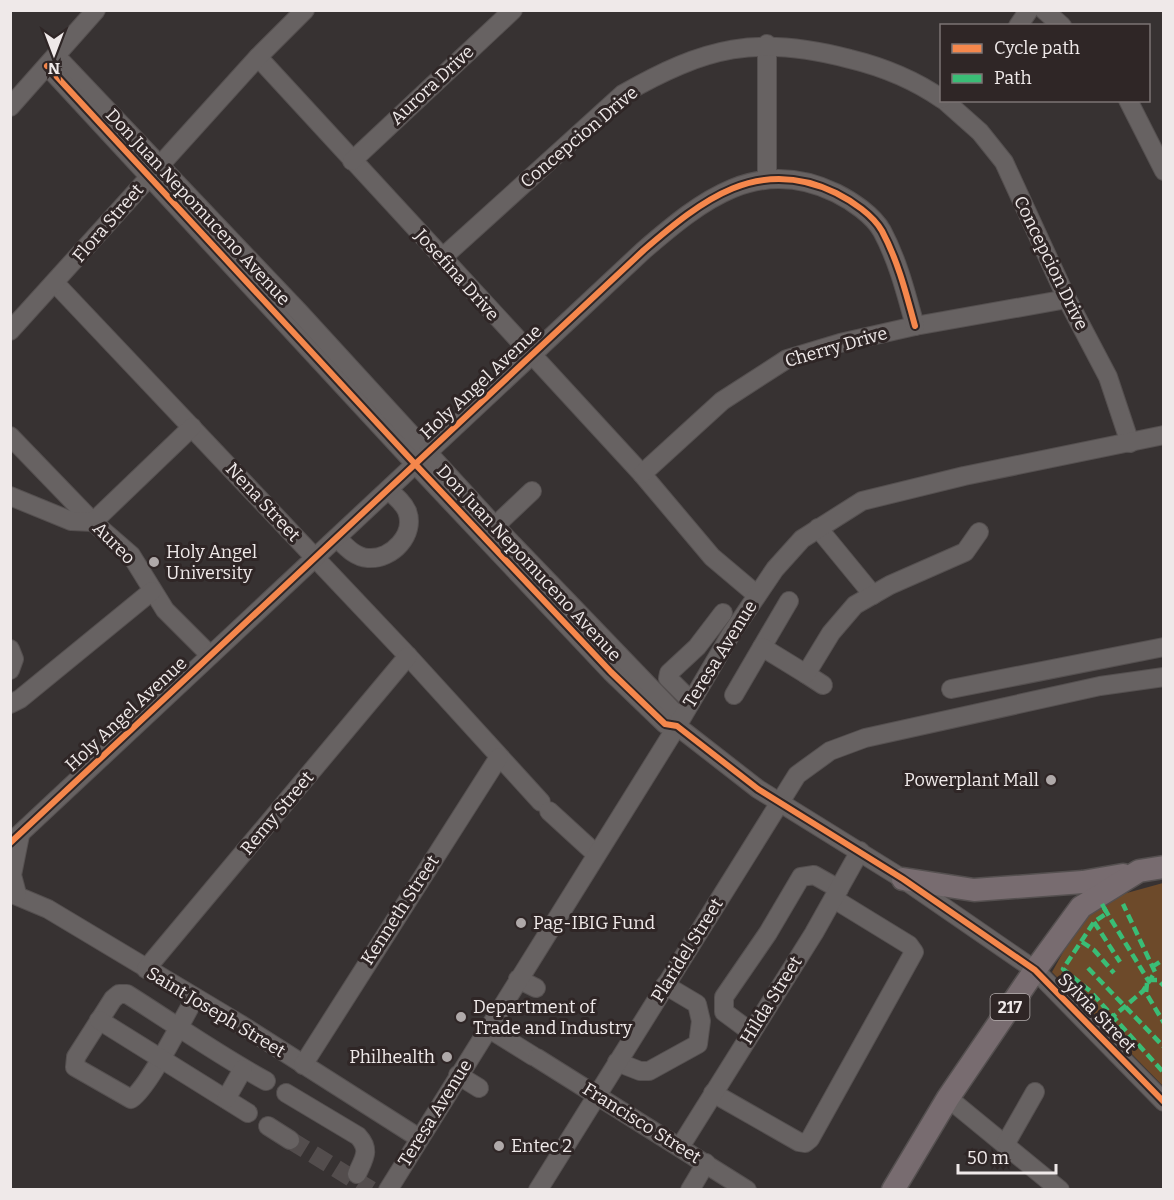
<svg xmlns="http://www.w3.org/2000/svg" width="1174" height="1200" font-family="Bitter,serif">
<rect width="100%" height="100%" fill="#373232"/>
<polygon fill="#6d4a2a" points="1163,883 1163,1086 1052,972 1085,913 1105,899"/>
<g fill="none" stroke-linecap="round" stroke-linejoin="round">
<polyline stroke="#534d4d" stroke-width="18" stroke-dasharray="18 9" stroke-linecap="butt" points="290,1140 371,1190"/>
<g stroke="#555050" stroke-width="20">
<g id="minor">
<polyline points="1044,10 1062,26"/>
<polyline points="1018,26 1029,10"/>
<polyline points="767,44 767,179"/>
<polyline points="56,56 299,312 495,526 674,712 677,726"/>
<polyline points="258,57 642,474 712,557 757,595"/>
<polyline points="47,66 416,465 611,672 665,724 677,726 758,789 903,879 1035,970 1164,1102"/>
<polyline points="944,100 980,132 1004,162 1067,299 1108,377 1130,443"/>
<polyline points="1128,100 1164,171"/>
<polyline points="10,107 96,10"/>
<polyline points="352,161 513,10"/>
<path d="M442,258L623,94C705,47 757,34 850,59C883,67 913,79 942,99"/>
<polyline points="55,283 408,656 541,802"/>
<polyline points="10,331 258,57 305,10"/>
<polyline points="10,436 93,522 131,555 165,610 210,655"/>
<polyline points="642,474 722,401 787,359 840,343 915,326 1067,299"/>
<polyline points="10,496 71,521 93,522 192,427"/>
<polyline points="495,526 532,491"/>
<polyline points="818,528 873,595"/>
<path d="M337,538C346,547 355,557 368,558C392,560 416,534 407,511C403,502 395,496 388,490"/>
<polyline points="762,647 789,601"/>
<polyline points="10,649 14,659 10,670"/>
<polyline points="806,674 823,685"/>
<polyline points="951,689 1164,647"/>
<polyline points="734,695 762,647 806,674 831,633 855,605 890,585 965,552 979,532"/>
<polyline points="690,700 668,678 669,673 697,647 723,613"/>
<polyline points="10,704 20,699 152,591"/>
<polyline points="549,811 596,854"/>
<path d="M10,843L644,250C702,200 758,155 836,193C852,201 873,215 882,231C898,261 906,293 915,326"/>
<polyline points="10,893 48,909 240,1024 419,1138"/>
<polyline points="17,894 12,875 20,835"/>
<polyline points="146,969 408,656"/>
<polyline points="518,979 536,988"/>
<path d="M195,998C182,1020 149,1087 131,1099L75,1067L76,1057L113,999L119,994H127C173,1023 218,1055 266,1081"/>
<polyline points="99,1020 248,1113"/>
<polyline points="488,1028 533,1056"/>
<polyline points="751,1032 724,1012 724,997 768,933 801,877 814,875 839,889"/>
<polyline points="537,1058 747,1190"/>
<polyline points="617,1062 640,1071 649,1071 698,1044 701,1021 697,1004 665,985"/>
<polyline points="303,1065 499,757"/>
<polyline points="458,1075 479,1088"/>
<path d="M286,1093L358,1136C371,1150 364,1158 357,1174"/>
<polyline points="713,1093 799,1142 805,1143 810,1139 914,952 909,945 834,899"/>
<polyline points="948,1098 1060,1190"/>
<polyline points="226,1099 243,1069"/>
<polyline points="268,1126 290,1140"/>
<polyline points="1006,1143 1035,1092"/>
<polyline points="680,1147 814,933 860,851"/>
<polyline points="388,1190 677,726 731,634 775,569 802,539 862,501 964,476 1164,435"/>
<polyline points="538,1190 797,775 830,751 865,738 1100,686 1164,677"/>
<polyline points="690,1190 706,1163"/>
</g>
</g>
<g stroke="#555050" stroke-width="25">
<g id="major">
<polyline points="903,879 974,890 1083,882 1123,875"/>
<polyline points="893,1190 948,1098 1035,970 1081,907 1139,871 1164,867"/>
</g>
</g>
<use href="#minor" stroke="#676262" stroke-width="18"/>
<use href="#major" stroke="#786c70" stroke-width="22"/>
<g stroke="#3abd76" stroke-width="4.5" stroke-dasharray="9 4.5" stroke-linecap="butt">
<polyline points="1102,904 1107,913 1094,922 1063,969 1090,991 1164,1073"/>
<polyline points="1104,908 1148,980"/>
<polyline points="1094,922 1120,962"/>
<polyline points="1082,942 1094,950 1114,973"/>
<polyline points="1152,967 1164,959"/>
<polyline points="1088,968 1164,1047"/>
<polyline points="1148,980 1158,980 1164,986"/>
<polyline points="1147,983 1146,993 1164,1023"/>
<polyline points="1109,1020 1143,991 1155,972 1123,904"/>
</g>
<g stroke="#2f2626" stroke-width="10">
<g id="cycleway">
<polyline points="47,66 416,465 611,672 665,724 677,726 758,789 903,879 1035,970 1164,1102"/>
<path d="M10,843L644,250C702,200 758,155 836,193C852,201 873,215 882,231C898,261 906,293 915,326"/>
</g>
</g>
<use href="#cycleway" stroke="#f5874c" stroke-width="6"/>
</g>
<g fill="#afa9a9" stroke="#2f2626" stroke-width="2">
<circle cx="154" cy="562" r="6"/>
<circle cx="1051" cy="780" r="6"/>
<circle cx="521" cy="923" r="6"/>
<circle cx="461" cy="1017" r="6"/>
<circle cx="447" cy="1057" r="6"/>
<circle cx="499" cy="1146" r="6"/>
</g>
<g text-anchor="middle" dominant-baseline="central" stroke-width="6" stroke-linejoin="round" paint-order="stroke">
<rect fill="#2f2626" stroke="#b5aeae" stroke-width="1.5" x="990.5" y="994" width="39" height="26" rx="4.5"/>
<g font-size="16" font-weight="bold" fill="#efe9e9">
<text x="1010" y="1007">217</text>
</g>
<g font-size="18" fill="#efe9e9" stroke="#2f2626">
<text transform="translate(432 85) rotate(-43)">Aurora Drive</text>
<text transform="translate(579 137) rotate(-40)">Concepcion Drive</text>
<text transform="translate(198 207) rotate(47)">Don Juan Nepomuceno Avenue</text>
<text transform="translate(108 223) rotate(-49)">Flora Street</text>
<text transform="translate(1051 263) rotate(64)">Concepcion Drive</text>
<text transform="translate(457 275) rotate(48)">Josefina Drive</text>
<text transform="translate(836 347) rotate(-16)">Cherry Drive</text>
<text transform="translate(481 382) rotate(-43)">Holy Angel Avenue</text>
<text transform="translate(263 502) rotate(47)">Nena Street</text>
<text transform="translate(114 543) rotate(45)">Aureo</text>
<text transform="translate(529 563) rotate(47)">Don Juan Nepomuceno Avenue</text>
<text transform="translate(720 654) rotate(-58)">Teresa Avenue</text>
<text transform="translate(126 714) rotate(-43)">Holy Angel Avenue</text>
<text transform="translate(277 813) rotate(-50)">Remy Street</text>
<text transform="translate(400 910) rotate(-57)">Kenneth Street</text>
<text transform="translate(687 950) rotate(-58)">Plaridel Street</text>
<text transform="translate(771 1000) rotate(-58)">Hilda Street</text>
<text transform="translate(216 1012) rotate(31)">Saint Joseph Street</text>
<text transform="translate(1097 1013) rotate(46)">Sylvia Street</text>
<text transform="translate(435 1113) rotate(-58)">Teresa Avenue</text>
<text transform="translate(642 1123) rotate(32)">Francisco Street</text>
</g>
<g font-size="18" fill="#efe9e9" stroke="#2f2626" text-anchor="start">
<text x="166" y="552">Holy Angel<tspan x="166" dy="21">University</tspan></text>
<text x="1039" y="780" text-anchor="end">Powerplant Mall</text>
<text x="533" y="923">Pag-IBIG Fund</text>
<text x="473" y="1007">Department of<tspan x="473" dy="21">Trade and Industry</tspan></text>
<text x="435" y="1057" text-anchor="end">Philhealth</text>
<text x="511" y="1146">Entec 2</text>
</g>
</g>
<rect width="1174" height="1200" fill="none" stroke="#efe9e9" stroke-width="24"/>
<rect x="940" y="24" width="210" height="78" fill="#2f2626" stroke="#7c7474" stroke-width="1.5"/>
<rect x="952" y="44" width="30" height="9" fill="#f5874c" stroke="#7c7474" stroke-width="1.5"/>
<text x="994" y="54" font-size="18" fill="#efe9e9">Cycle path</text>
<rect x="952" y="74" width="30" height="9" fill="#3abd76" stroke="#7c7474" stroke-width="1.5"/>
<text x="994" y="84" font-size="18" fill="#efe9e9">Path</text>
<g transform="translate(54 54) rotate(180)" stroke="#2f2626" stroke-width="4.5" paint-order="stroke">
<path d="M0-4.5L10 22L0 15L-10 22Z" fill="#efe9e9"/>
<text y="-9" font-size="16" font-weight="bold" text-anchor="middle" fill="#efe9e9">N</text>
</g>
<path d="M958 1164v9h98v-9" fill="none" stroke="#efe9e9" stroke-width="3"/>
<text x="967" y="1164" font-size="18" fill="#efe9e9" stroke="#2f2626" stroke-width="4.5" paint-order="stroke">50 m</text>
</svg>
